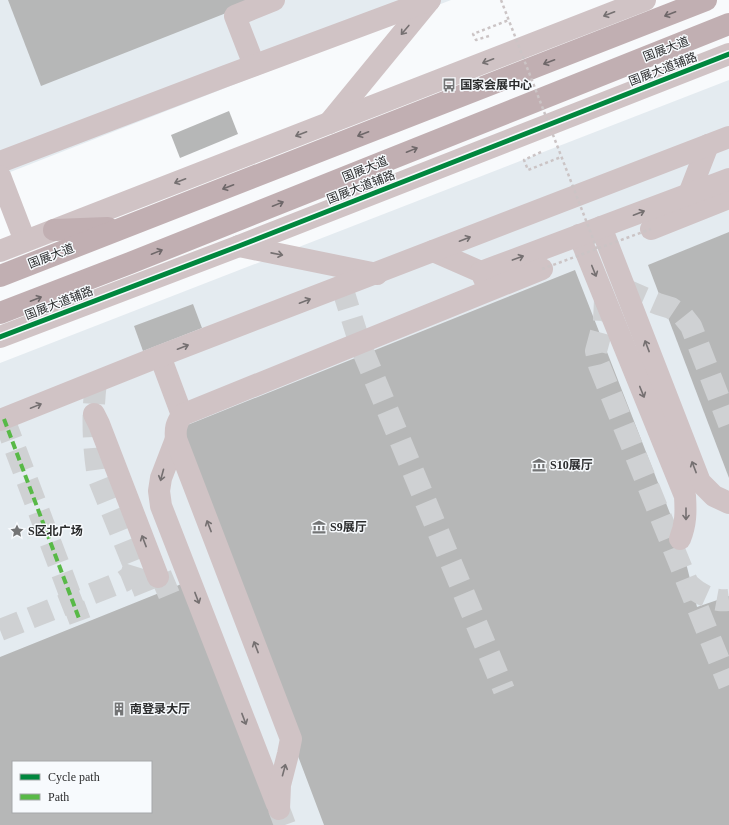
<svg xmlns="http://www.w3.org/2000/svg" width="729" height="825" font-family="'Times New Roman','Noto Sans SC',serif">
<rect width="100%" height="100%" fill="#f8fafc"/>
<g fill="#e4ebf0" fill-rule="evenodd">
<polygon points="0,0 451,0 0,176"/>
<path d="M729,80V825H0V363ZM13,762H151V812H13Z"/>
</g>
<g fill="#b6b7b7" fill-rule="evenodd">
<polygon points="8,0 259,0 41,86"/>
<polygon points="229,111 238,134 180,158 171,135"/>
<polygon points="729,232 729,478 648,265"/>
<polygon points="575,270 680,539 697,607 729,596 729,825 324,825 175,430"/>
<polygon points="193,304 202,328 143,351 134,326"/>
<path d="M184,583L285,825H0V657ZM13,762H151V812H13Z"/>
</g>
<g fill="none" stroke-linecap="round" stroke-linejoin="round">
<g stroke="#cfd1d3" stroke-width="22" stroke-dasharray="22 11" stroke-linecap="butt">
<polyline points="342,287 360,344 504,690"/>
<polyline points="624,289 658,304 671,308 683,316 691,326 729,424"/>
<polyline points="605,300 604,321 596,351 599,365 729,685"/>
<path d="M96,382C92,414 93,445 98,477L145,593L188,575"/>
<polyline points="4,419 80,621"/>
<path d="M688,584C699,594 713,602 729,600"/>
<polyline points="0,630 124,581 131,576 134,566"/>
<polyline points="279,809 285,825"/>
</g>
<g stroke="#cbc4c5" stroke-width="2.5" stroke-dasharray="3 3" stroke-linecap="butt">
<polyline points="489,36 476,40 473,34 509,20"/>
<polyline points="541,152 524,160 528,170 561,157"/>
</g>
<g stroke="#d0c3c5" stroke-width="22">
<polyline points="254,65 235,16 274,0"/>
<polyline points="329,123 429,1"/>
<polyline points="0,162 223,77 430,0"/>
<polyline points="0,176 25,241"/>
<polyline points="692,203 689,194 708,145"/>
<polyline points="601,227 700,482 714,496 729,503"/>
<polyline points="651,229 729,198"/>
<path d="M579,235L685,496C686,512 686,524 680,539"/>
<polyline points="239,246 377,274"/>
<polyline points="0,251 645,0"/>
<polyline points="433,251 481,272 487,285"/>
<polyline points="481,272 729,179"/>
<polyline points="0,337 239,246 729,54"/>
<polyline points="160,356 182,415"/>
<polyline points="94,414 99,424 158,577"/>
<polyline points="0,420 160,356 729,137"/>
<polyline points="176,439 161,478 159,491 161,506 277,804"/>
<path d="M279,809L280,785L288,754L291,739L176,439C175,429 176,424 182,415L542,269"/>
</g>
<g stroke="#c1afb2" stroke-width="22">
<polyline points="54,230 108,228"/>
<polyline points="0,276 706,0"/>
<polyline points="0,313 130,263 729,24"/>
</g>
<g stroke="#cbc4c5" stroke-width="2.5" stroke-dasharray="3 3" stroke-linecap="butt">
<polyline points="501,0 597,249"/>
<polyline points="542,269 651,229"/>
</g>
<polyline stroke="#58b947" stroke-width="4" stroke-dasharray="8 4" stroke-linecap="butt" points="4,419 80,621"/>
<g stroke="#f7fafd" stroke-width="8">
<polyline id="cycleway" points="0,337 239,246 729,54"/>
</g>
<use href="#cycleway" stroke="#00873e" stroke-width="5"/>
</g>
<defs><path id="oneway-shaft" d="M-6 0H5M1.5-3L5.5 0L1.5 3" fill="none" stroke-width="1.6" stroke-linecap="round" stroke-linejoin="round"/></defs>
<g stroke="#757071">
<use href="#oneway-shaft" transform="translate(609 14) rotate(159)"/>
<use href="#oneway-shaft" transform="translate(405 30) rotate(130)"/>
<use href="#oneway-shaft" transform="translate(488 61) rotate(159)"/>
<use href="#oneway-shaft" transform="translate(301 134) rotate(159)"/>
<use href="#oneway-shaft" transform="translate(180 181) rotate(159)"/>
<use href="#oneway-shaft" transform="translate(639 213) rotate(-21)"/>
<use href="#oneway-shaft" transform="translate(465 239) rotate(-21)"/>
<use href="#oneway-shaft" transform="translate(277 254) rotate(11)"/>
<use href="#oneway-shaft" transform="translate(518 258) rotate(-20)"/>
<use href="#oneway-shaft" transform="translate(594 271) rotate(68)"/>
<use href="#oneway-shaft" transform="translate(305 301) rotate(-21)"/>
<use href="#oneway-shaft" transform="translate(647 346) rotate(-111)"/>
<use href="#oneway-shaft" transform="translate(183 347) rotate(-21)"/>
<use href="#oneway-shaft" transform="translate(642 392) rotate(68)"/>
<use href="#oneway-shaft" transform="translate(36 406) rotate(-22)"/>
<use href="#oneway-shaft" transform="translate(694 467) rotate(-111)"/>
<use href="#oneway-shaft" transform="translate(162 475) rotate(105)"/>
<use href="#oneway-shaft" transform="translate(686 514) rotate(90)"/>
<use href="#oneway-shaft" transform="translate(209 526) rotate(-111)"/>
<use href="#oneway-shaft" transform="translate(144 541) rotate(-111)"/>
<use href="#oneway-shaft" transform="translate(197 598) rotate(69)"/>
<use href="#oneway-shaft" transform="translate(256 647) rotate(-111)"/>
<use href="#oneway-shaft" transform="translate(244 719) rotate(69)"/>
<use href="#oneway-shaft" transform="translate(284 770) rotate(-75)"/>
</g>
<g stroke="#6e6769">
<use href="#oneway-shaft" transform="translate(670 14) rotate(159)"/>
<use href="#oneway-shaft" transform="translate(549 62) rotate(159)"/>
<use href="#oneway-shaft" transform="translate(363 134) rotate(159)"/>
<use href="#oneway-shaft" transform="translate(412 150) rotate(-22)"/>
<use href="#oneway-shaft" transform="translate(228 187) rotate(159)"/>
<use href="#oneway-shaft" transform="translate(278 204) rotate(-22)"/>
<use href="#oneway-shaft" transform="translate(157 252) rotate(-22)"/>
<use href="#oneway-shaft" transform="translate(36 299) rotate(-21)"/>
</g>
<defs>
<g id="bus-bare" transform="scale(1.08)"><path d="M-5-6H5V4H4V6H2V4H-2V6H-4V4H-5ZM-3.5-4V0h7V-4ZM-3.5 1.2v1.5H-2V1.2ZM2 1.2v1.5H3.5V1.2Z" fill="#737475" stroke="#f7fafd" stroke-width="2.5" paint-order="stroke"/></g>
<g id="museum-bare" transform="scale(1.08)"><path d="M0-6L6-3V-2H-6V-3ZM-5-1h2V3h-2ZM-1-1h2V3h-2ZM3-1h2V3H3ZM-6 4H6V6H-6Z" fill="#737475" stroke="#f7fafd" stroke-width="2.5" paint-order="stroke"/></g>
<g id="sight-bare" transform="scale(1.08)"><path d="M0-6L1.8-2.2L6-1.7L2.9 1.2L3.7 5.4L0 3.3L-3.7 5.4L-2.9 1.2L-6-1.7L-1.8-2.2Z" fill="#737475" stroke="#f7fafd" stroke-width="2.5" paint-order="stroke"/></g>
<g id="building-bare" transform="scale(1.08)"><path d="M-4-6H4V6H1V3H-1V6H-4ZM-2.5-4.3h1.7v1.8h-1.7ZM.8-4.3h1.7v1.8H.8ZM-2.5-1h1.7V.8h-1.7ZM.8-1h1.7V.8H.8Z" fill="#737475" stroke="#f7fafd" stroke-width="2.5" paint-order="stroke"/></g>
</defs>
<g fill-rule="evenodd">
<use href="#bus-bare" x="449" y="85"/>
<use href="#museum-bare" x="539" y="465"/>
<use href="#museum-bare" x="319" y="527"/>
<use href="#sight-bare" x="17" y="531"/>
<use href="#building-bare" x="119" y="709"/>
</g>
<g text-anchor="middle" dominant-baseline="central" stroke-width="3" stroke-linejoin="round" paint-order="stroke">
<g font-size="12" fill="#2b2c2d" stroke="#f7fafd">
<text transform="translate(666 49) rotate(-21)">国展大道</text>
<text transform="translate(663 69) rotate(-21)">国展大道辅路</text>
<text transform="translate(365 169) rotate(-22)">国展大道</text>
<text transform="translate(361 187) rotate(-21)">国展大道辅路</text>
<text transform="translate(51 256) rotate(-21)">国展大道</text>
<text transform="translate(59 303) rotate(-21)">国展大道辅路</text>
</g>
<g font-size="12" font-weight="bold" fill="#2b2c2d" stroke="#f7fafd" text-anchor="start">
<text x="460" y="85">国家会展中心</text>
<text x="550" y="465">S10展厅</text>
<text x="330" y="527">S9展厅</text>
<text x="28" y="531">S区北广场</text>
<text x="130" y="709">南登录大厅</text>
</g>
</g>
<rect x="12" y="761" width="140" height="52" fill="#f7fafd" stroke="#a5a8aa"/>
<rect x="20" y="774" width="20" height="6" fill="#00873e" stroke="#a5a8aa"/>
<text x="48" y="781" font-size="12" fill="#2b2c2d">Cycle path</text>
<rect x="20" y="794" width="20" height="6" fill="#58b947" stroke="#a5a8aa"/>
<text x="48" y="801" font-size="12" fill="#2b2c2d">Path</text>
</svg>
